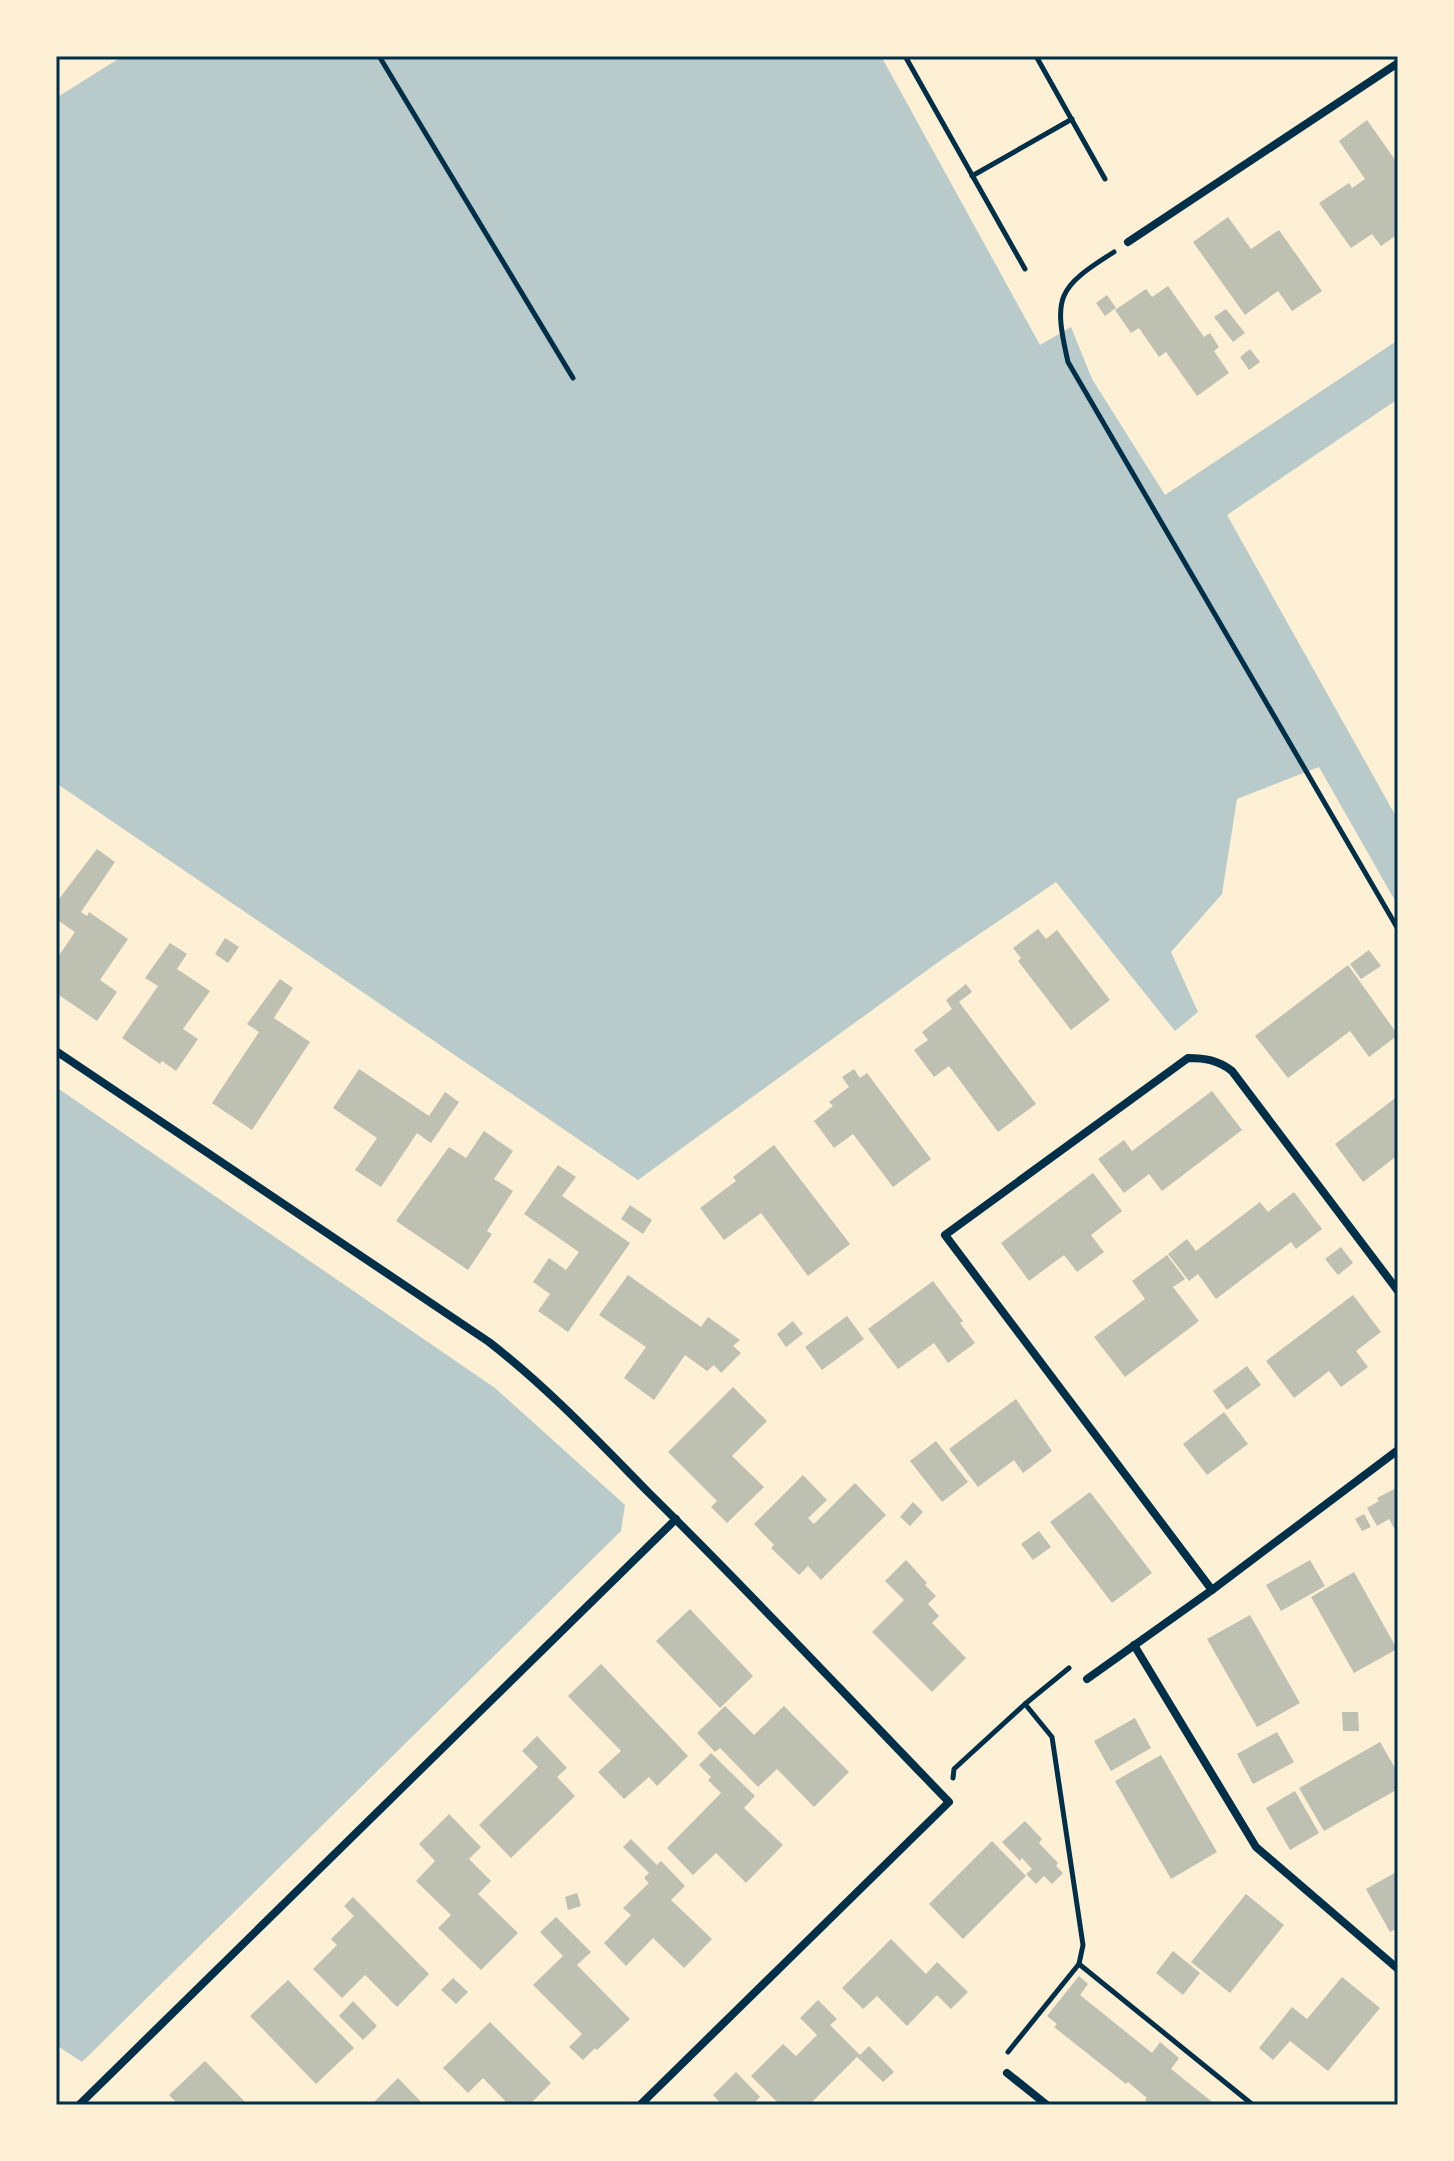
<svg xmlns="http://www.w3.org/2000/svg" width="1454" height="2161" font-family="Jost,sans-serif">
<rect width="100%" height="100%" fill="#fdf0d5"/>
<g fill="#b9caca">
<polygon points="123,56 881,56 1040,345 1071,327 1092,379 1165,495 1398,340 1398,399 1227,515 1398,820 1398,906 1319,767 1237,799 1222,894 1171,952 1198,1012 1175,1031 1056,882 944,958 638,1180 56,783 56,98"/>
<polygon points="56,1087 495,1388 625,1505 621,1531 82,2062 56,2045"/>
</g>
<g fill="#bec0b2">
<polygon points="1367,120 1398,164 1398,234 1381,246 1372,234 1351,248 1319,203 1349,183 1352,188 1365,179 1339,141"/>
<polygon points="1228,217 1251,249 1279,230 1322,291 1292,311 1278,291 1245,315 1193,242"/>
<polygon points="1168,286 1204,337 1210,333 1219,347 1214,351 1229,373 1197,396 1166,352 1159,357 1139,328 1131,333 1115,310 1146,289 1152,297"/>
<polygon points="1107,295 1116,308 1105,316 1096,303"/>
<polygon points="1226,309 1245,333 1233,342 1214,317"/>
<polygon points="1250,349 1260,362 1249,370 1240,357"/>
<polygon points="97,849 115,862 81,912 87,916 89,912 128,939 100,980 117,992 97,1021 56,993 56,960 75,932 56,919 56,903"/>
<polygon points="1038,929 1046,939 1057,930 1110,1000 1071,1030 1018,961 1021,958 1013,948"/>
<polygon points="225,938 239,947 228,963 215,954"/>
<polygon points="170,943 187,954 177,969 210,991 183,1029 198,1039 176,1071 162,1061 160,1064 122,1038 158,986 145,978"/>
<polygon points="1369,950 1381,966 1361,979 1350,964"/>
<polygon points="1348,965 1398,1035 1369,1057 1350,1031 1288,1078 1255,1036"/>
<polygon points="280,979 293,988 274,1018 310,1042 252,1130 212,1103 259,1032 247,1024"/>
<polygon points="966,984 972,992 959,1002 1036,1104 998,1132 949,1066 934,1077 914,1050 928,1040 922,1032 952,1009 946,1000"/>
<polygon points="359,1069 429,1116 445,1092 459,1102 431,1143 417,1133 381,1187 355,1170 377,1138 333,1108"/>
<polygon points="854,1069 860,1078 867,1073 931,1159 893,1187 853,1134 834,1148 814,1121 833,1106 829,1102 849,1087 842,1077"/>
<polygon points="1212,1091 1242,1130 1162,1191 1149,1174 1124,1193 1098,1159 1124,1140 1132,1151"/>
<polygon points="1398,1096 1398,1155 1363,1182 1335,1144"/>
<polygon points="484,1131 513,1151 494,1179 513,1191 487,1231 492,1234 468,1270 396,1221 449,1147 466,1158"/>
<polygon points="774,1145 850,1244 808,1276 761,1213 724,1240 700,1208 736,1181 733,1177"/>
<polygon points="558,1165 576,1177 562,1196 630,1243 568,1332 538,1311 550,1294 533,1282 549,1258 566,1270 579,1252 524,1214"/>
<polygon points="1093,1173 1122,1211 1091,1235 1104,1252 1077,1272 1064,1255 1029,1281 1001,1243"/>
<polygon points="1294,1192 1322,1229 1296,1249 1291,1242 1216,1299 1198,1274 1189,1281 1168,1254 1187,1239 1196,1251 1260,1202 1268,1212"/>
<polygon points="630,1205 652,1220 643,1234 621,1219"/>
<polygon points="1341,1247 1353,1263 1338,1275 1325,1259"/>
<polygon points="1167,1255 1185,1279 1173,1287 1199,1321 1125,1377 1094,1337 1145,1299 1132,1281"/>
<polygon points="628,1275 701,1327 708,1317 740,1340 733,1346 741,1353 721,1373 714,1365 707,1371 685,1355 654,1400 624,1378 646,1347 599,1315"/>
<polygon points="933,1281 963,1321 960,1323 975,1343 948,1363 934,1343 898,1369 868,1329"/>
<polygon points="1353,1295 1381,1332 1356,1351 1368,1367 1341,1387 1329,1371 1294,1398 1266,1361"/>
<polygon points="847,1316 864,1339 822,1370 805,1347"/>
<polygon points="793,1321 803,1334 786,1347 777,1334"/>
<polygon points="1247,1366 1261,1385 1227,1410 1213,1391"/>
<polygon points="733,1387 767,1421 732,1456 764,1487 727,1523 711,1507 717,1501 668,1452"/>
<polygon points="1016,1399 1052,1451 1023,1473 1014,1460 978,1487 949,1449"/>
<polygon points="1224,1412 1248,1444 1207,1475 1183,1444"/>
<polygon points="936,1441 968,1482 942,1502 910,1461"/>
<polygon points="803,1475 827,1500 808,1518 814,1524 855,1483 886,1515 821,1580 808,1566 799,1575 771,1548 774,1545 754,1524"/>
<polygon points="1398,1487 1398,1525 1394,1528 1389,1519 1377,1526 1367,1508 1379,1501 1377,1498"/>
<polygon points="1090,1492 1152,1573 1112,1603 1050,1522"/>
<polygon points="913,1502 923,1512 910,1526 900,1517"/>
<polygon points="1364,1514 1371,1527 1362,1531 1355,1519"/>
<polygon points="1039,1531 1051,1547 1033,1560 1021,1544"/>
<polygon points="906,1560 927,1583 925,1585 936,1596 928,1604 939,1616 932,1623 966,1658 932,1692 872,1632 904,1600 885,1581"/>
<polygon points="1310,1560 1325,1586 1281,1611 1266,1585"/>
<polygon points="1354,1572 1397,1649 1354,1673 1311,1597"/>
<polygon points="690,1609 753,1676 720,1708 656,1641"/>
<polygon points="1250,1615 1300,1703 1257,1727 1207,1639"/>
<polygon points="601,1664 688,1756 657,1786 649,1777 624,1799 598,1772 621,1751 568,1696"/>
<polygon points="725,1706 754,1735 784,1706 849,1772 814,1807 777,1769 758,1787 720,1748 715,1752 697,1733"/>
<polygon points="1342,1712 1358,1712 1359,1731 1343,1731"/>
<polygon points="1135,1718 1151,1748 1111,1771 1094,1741"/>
<polygon points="1277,1732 1294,1762 1253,1784 1237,1754"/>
<polygon points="537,1736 567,1768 557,1777 575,1796 511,1858 479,1825 538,1767 522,1751"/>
<polygon points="1380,1742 1398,1773 1398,1789 1324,1831 1299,1788"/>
<polygon points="711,1753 755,1796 744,1808 783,1845 746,1883 716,1853 693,1875 667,1848 721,1793 708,1780 711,1777 699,1765"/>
<polygon points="1161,1755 1217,1852 1171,1879 1115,1781"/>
<polygon points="1295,1791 1319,1833 1290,1850 1266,1808"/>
<polygon points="449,1814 481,1847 469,1859 491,1881 478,1894 518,1933 481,1970 438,1928 451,1915 416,1881 435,1861 419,1844"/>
<polygon points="1025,1821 1042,1839 1039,1843 1058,1863 1056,1866 1063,1873 1052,1884 1044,1876 1036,1884 1026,1874 1032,1869 1022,1858 1020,1861 1002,1842"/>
<polygon points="631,1839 657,1865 661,1861 685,1886 671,1900 712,1939 684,1968 653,1938 626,1966 604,1943 631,1915 623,1908 649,1883 644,1878 649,1873 623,1847"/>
<polygon points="992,1841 1026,1876 963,1939 929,1904"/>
<polygon points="1398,1871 1398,1928 1390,1932 1366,1889"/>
<polygon points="577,1893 581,1906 568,1910 565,1897"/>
<polygon points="1246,1894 1284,1925 1230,1993 1191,1962"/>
<polygon points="353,1897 429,1974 397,2007 365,1975 342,1998 313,1969 337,1945 331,1939 354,1916 344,1906"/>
<polygon points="556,1917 591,1952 577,1965 630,2019 597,2050 595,2048 583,2060 569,2047 582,2034 533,1985 563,1956 540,1932"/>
<polygon points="891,1939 926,1974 937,1962 968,1992 951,2009 937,1995 907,2026 877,1996 863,2009 842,1988"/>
<polygon points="1173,1951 1200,1973 1183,1995 1156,1973"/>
<polygon points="1079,1976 1088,1984 1080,1995 1152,2053 1160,2042 1179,2058 1171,2069 1216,2105 1152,2105 1145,2100 1147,2098 1128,2082 1126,2084 1054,2027 1057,2024 1047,2016"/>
<polygon points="1342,1977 1380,2008 1328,2071 1290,2041 1273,2060 1259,2048 1292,2007 1307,2019"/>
<polygon points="453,1978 468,1992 456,2004 441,1990"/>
<polygon points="288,1980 354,2048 316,2084 250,2016"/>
<polygon points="818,2000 837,2019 830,2025 860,2055 869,2046 894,2072 883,2082 857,2057 809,2105 780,2105 751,2076 783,2044 796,2056 817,2035 800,2018"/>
<polygon points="353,2001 377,2026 363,2040 339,2016"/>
<polygon points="490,2022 551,2083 529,2105 509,2105 483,2078 468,2093 443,2068"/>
<polygon points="205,2061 248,2105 179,2105 169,2095"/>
<polygon points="736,2072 760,2097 752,2105 722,2105 713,2095"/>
<polygon points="398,2078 424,2105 371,2105"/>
</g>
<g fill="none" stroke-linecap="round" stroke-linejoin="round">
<g stroke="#003049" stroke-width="5">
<polyline points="379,56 573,378"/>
<polyline points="905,56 1025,269"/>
<polyline points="1036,56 1105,179"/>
<polyline points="972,176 1072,119"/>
<path d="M1114,252C1057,288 1053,296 1068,362L1398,929"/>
<polyline points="1025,1704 1052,1737 1083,1945 1079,1964"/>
<polyline points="953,1778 954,1769 1025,1704 1069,1668"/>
<polyline points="1008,2052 1079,1964 1253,2105"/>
</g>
<g stroke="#003049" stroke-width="8">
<polyline points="1128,242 1398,63"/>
<path d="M56,1051L489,1342C547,1387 597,1440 648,1492C751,1593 849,1699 949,1802L640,2105"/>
<path d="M1212,1590L945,1235L1188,1058C1205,1058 1218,1060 1232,1071L1398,1291"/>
<polyline points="1134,1645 1256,1847 1398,1969"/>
<polyline points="1087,1679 1212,1590 1398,1450"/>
<polyline points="1007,2073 1047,2105"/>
<polyline points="79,2105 676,1519"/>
</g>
</g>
<rect width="1454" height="2161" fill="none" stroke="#fdf0d5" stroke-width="116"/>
<rect x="58" y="58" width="1338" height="2045" fill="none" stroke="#003049" stroke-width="3"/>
</svg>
